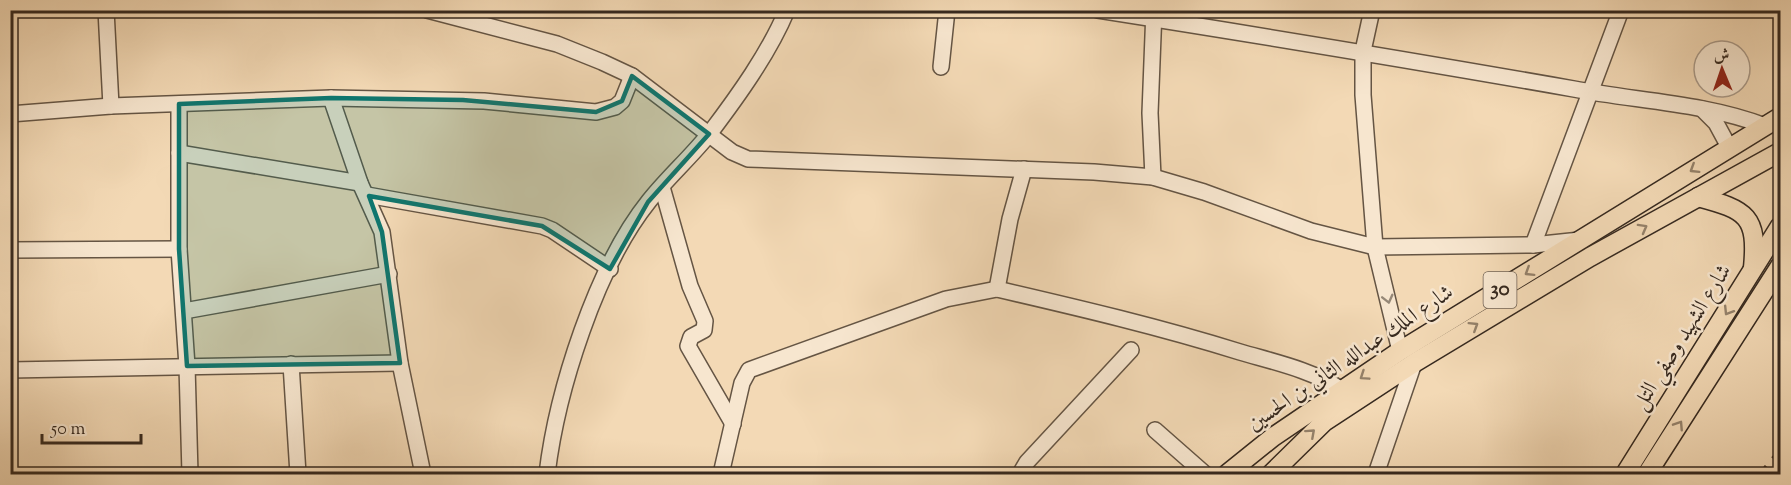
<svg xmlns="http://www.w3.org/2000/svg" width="1791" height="485" font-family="'Sorts Mill Goudy',Amiri,serif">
<rect width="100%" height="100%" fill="#f3d9b5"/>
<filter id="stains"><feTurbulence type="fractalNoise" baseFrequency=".00333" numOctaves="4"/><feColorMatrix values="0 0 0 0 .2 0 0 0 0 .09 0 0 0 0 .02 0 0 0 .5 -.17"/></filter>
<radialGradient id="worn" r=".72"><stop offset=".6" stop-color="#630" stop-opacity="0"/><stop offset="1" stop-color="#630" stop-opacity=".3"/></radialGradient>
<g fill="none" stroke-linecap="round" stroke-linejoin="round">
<g stroke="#655544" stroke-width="18">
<g id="minor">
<polyline points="106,10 111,106"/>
<polyline points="427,10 557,44 602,62 632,76 732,152 748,159 1094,172 1153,177 1204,192 1311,231 1375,247 1533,245 1580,240"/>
<path d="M1098,10C1257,35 1415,61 1574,89C1637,101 1705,103 1765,126"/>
<polyline points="1372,10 1363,51 1363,95 1375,247 1400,351"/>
<polyline points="941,67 947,10"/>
<polyline points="331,98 360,183 382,232 400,363 423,474"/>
<polyline points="179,104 179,249 187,366 190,474"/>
<polyline points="1702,109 1716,123 1729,147"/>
<polyline points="10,114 111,106 331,98 484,101 596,112 615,107 622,101 632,76"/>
<polyline points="179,153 360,183"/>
<polyline points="1153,177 1150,113 1154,10"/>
<polyline points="662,187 690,286 705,321 704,330 691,337 688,346 733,424"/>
<polyline points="367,195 542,226 552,230 610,269"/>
<polyline points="1533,245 1621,10"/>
<polyline points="10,250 179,249"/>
<polyline points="997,289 1010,219 1024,169"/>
<polyline points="184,311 389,274"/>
<polyline points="291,364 298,474"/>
<polyline points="10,370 400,363"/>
<polyline points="1155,430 1205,474"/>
<path d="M547,474C557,391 596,267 649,201C668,177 691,157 710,133C738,96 769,53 787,10"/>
<path d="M721,474L742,383L749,370L946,299L997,289C1079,308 1160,327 1240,352C1274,362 1312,370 1342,390"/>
<polyline points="1020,474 1027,462 1131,350"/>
<polyline points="1376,474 1414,363"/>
</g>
</g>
<g stroke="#36291f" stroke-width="21">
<g id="major">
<path d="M1698,197C1747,210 1758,216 1753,268"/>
<polyline points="1227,474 1273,437 1400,351 1780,117"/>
<polyline points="1271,474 1324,422 1414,363 1590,257 1780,152"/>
<polyline points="1625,474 1780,226"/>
<polyline points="1647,474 1780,266"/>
</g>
</g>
<use href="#minor" stroke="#f7e6cf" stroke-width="15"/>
<use href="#major" stroke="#f3d9b5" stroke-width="18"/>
<polyline stroke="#36291f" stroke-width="4" stroke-dasharray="10 10" stroke-linecap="butt" points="1760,474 1780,450"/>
</g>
<defs><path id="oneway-chevron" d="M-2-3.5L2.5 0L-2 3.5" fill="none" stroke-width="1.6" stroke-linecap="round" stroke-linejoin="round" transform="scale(1.5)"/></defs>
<g stroke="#94816a">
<use href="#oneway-chevron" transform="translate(1694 169) rotate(148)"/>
<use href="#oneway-chevron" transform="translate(1643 228) rotate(-29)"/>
<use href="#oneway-chevron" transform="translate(1529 272) rotate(148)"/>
<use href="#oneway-chevron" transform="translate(1728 311) rotate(122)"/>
<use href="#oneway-chevron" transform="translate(1474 326) rotate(-32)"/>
<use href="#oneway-chevron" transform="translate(1364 376) rotate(146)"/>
<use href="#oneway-chevron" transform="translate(1679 425) rotate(-57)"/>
<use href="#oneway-chevron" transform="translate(1311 433) rotate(-42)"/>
</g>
<use stroke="#968877" href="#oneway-chevron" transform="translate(1388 299) rotate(76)"/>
<path fill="#0f766e" fill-opacity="0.2" stroke="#0f766e" stroke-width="4.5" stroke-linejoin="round" d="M632,76L709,134L648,202L610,269L542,226L369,196L382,232L400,363L187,366L179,249V104L331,98L463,100L596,112L622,101Z"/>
<g text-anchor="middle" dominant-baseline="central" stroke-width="5" stroke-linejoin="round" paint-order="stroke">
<rect fill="#f7e6cf" stroke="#706254" stroke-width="1.5" x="1483.5" y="272" width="33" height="36" rx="4.5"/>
<g font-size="21" font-weight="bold" fill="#36291f">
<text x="1500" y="290">30</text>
</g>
<g font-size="22" fill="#36291f" stroke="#f7e6cf">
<text transform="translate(1683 338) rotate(-58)">شارع الشهيد وصفي التل</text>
<text transform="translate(1351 359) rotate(-34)">شارع الملك عبدالله الثاني بن الحسين</text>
</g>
</g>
<rect width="1791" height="485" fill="none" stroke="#f3d9b5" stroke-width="36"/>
<rect x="12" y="12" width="1767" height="461" fill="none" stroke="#36291f" stroke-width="3"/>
<rect x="18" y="18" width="1755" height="449" fill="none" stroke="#36291f" stroke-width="1.5"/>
<g transform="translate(1722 69) rotate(358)"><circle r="28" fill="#f7e6cf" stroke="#aa9a89" stroke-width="1.5"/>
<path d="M0-4.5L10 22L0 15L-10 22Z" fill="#8f2418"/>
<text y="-9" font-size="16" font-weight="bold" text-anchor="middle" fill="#36291f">ش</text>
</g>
<path d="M42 434v9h99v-9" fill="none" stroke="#36291f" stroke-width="3"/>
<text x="51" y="434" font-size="18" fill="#36291f" stroke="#f7e6cf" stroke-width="4.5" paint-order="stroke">50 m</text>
<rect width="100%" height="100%" filter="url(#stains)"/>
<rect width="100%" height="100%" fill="url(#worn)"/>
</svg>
